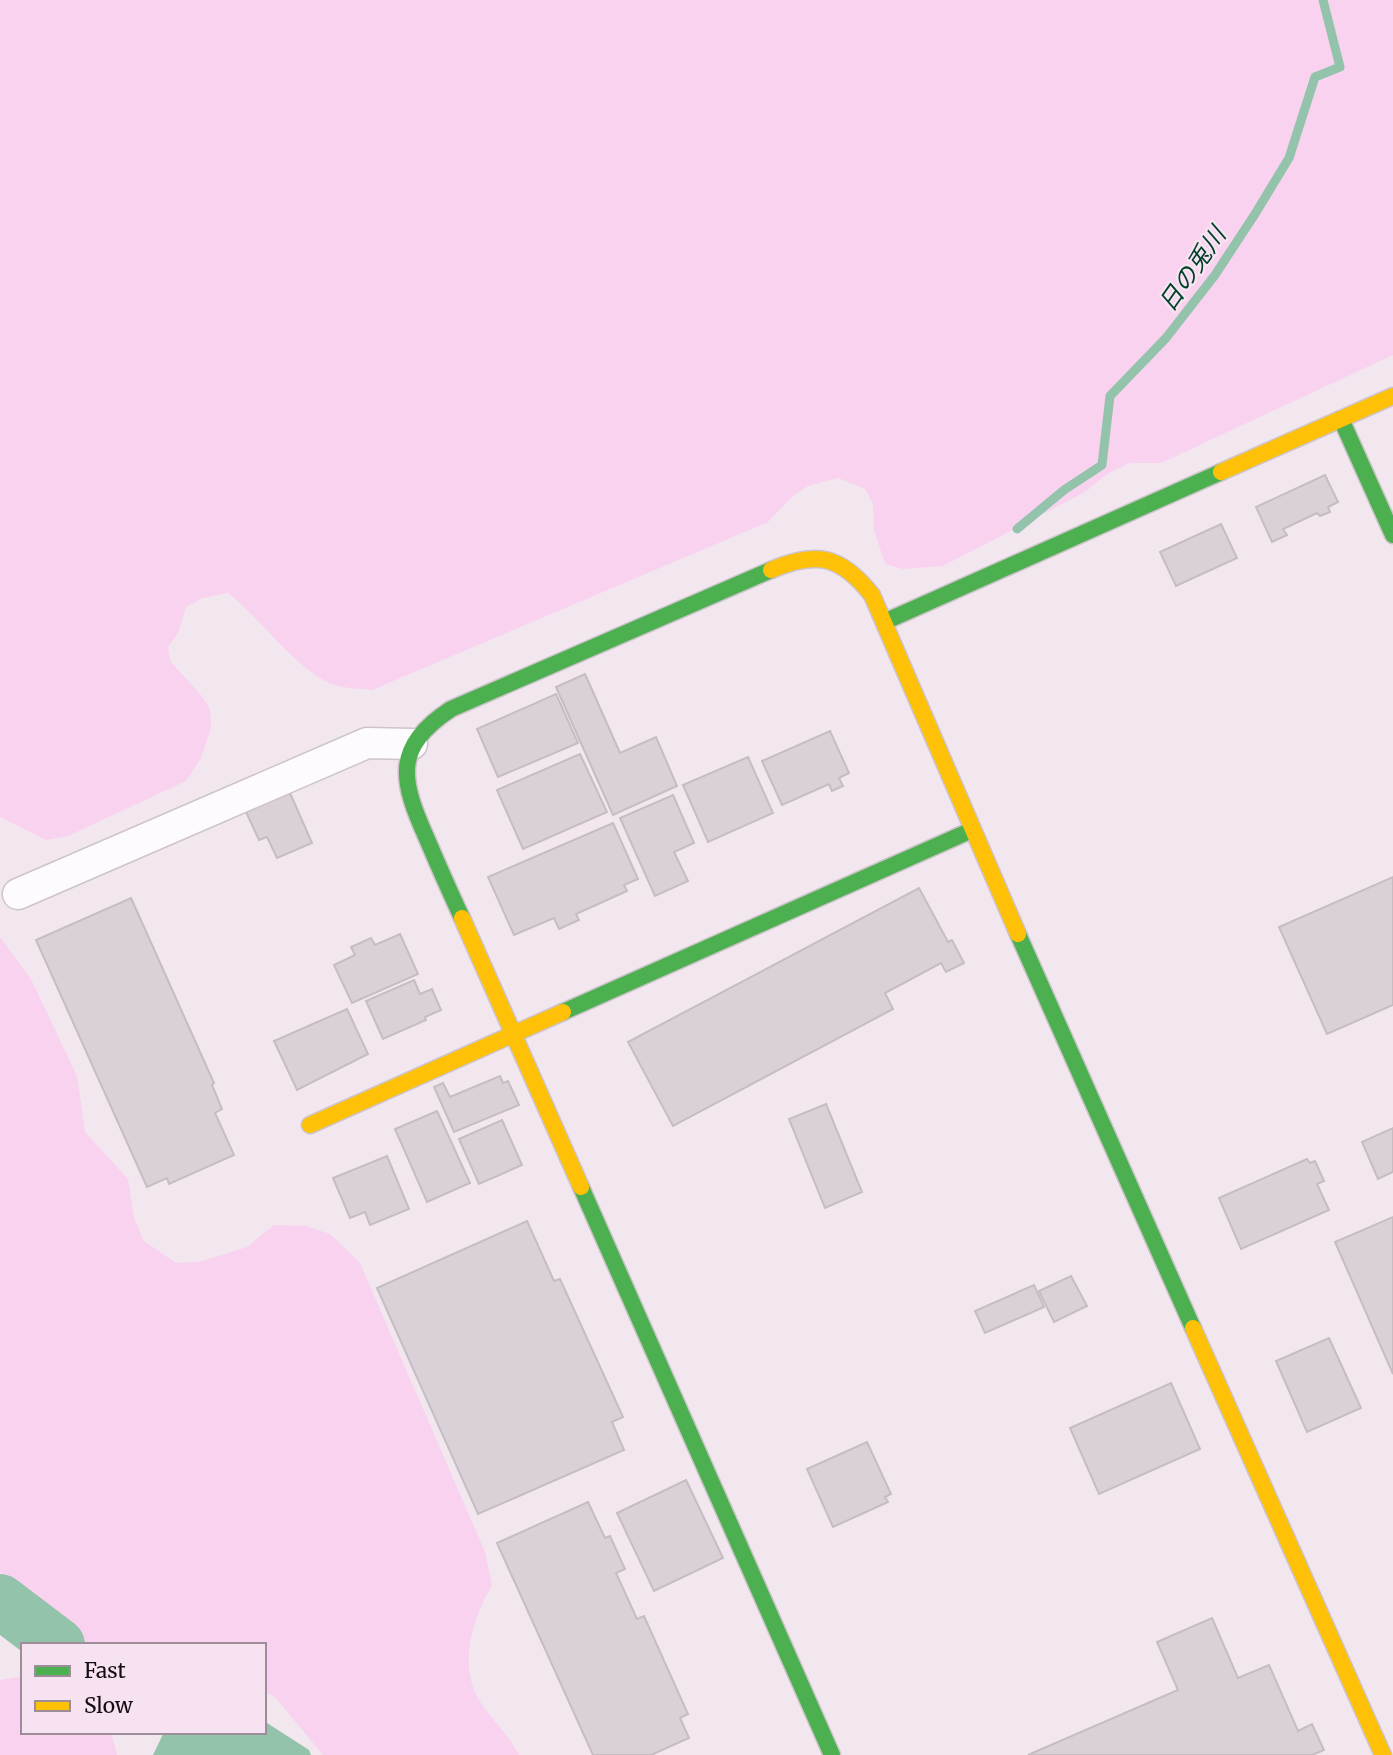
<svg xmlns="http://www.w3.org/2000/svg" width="1393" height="1755" font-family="Merriweather,'Noto Sans JP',serif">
<rect width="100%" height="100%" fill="#f2e7ef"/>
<g fill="#f8d2ef">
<path d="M0,0H1393V355L1161,463H1130L1107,474L1085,492L943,566L903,569L885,564L874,530L873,504L865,489L838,478L808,486L792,497L768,522L372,690C359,688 341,689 329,683C291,664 261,619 228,593L203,598L186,607L178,633L168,647L170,661L201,695L210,709L211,729L201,758L186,781L68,836L46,840L0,817Z"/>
<path d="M0,937L31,979L77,1076L85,1132L128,1179L134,1218L144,1241L176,1263L199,1262L247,1247L274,1225L306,1226L330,1234L360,1263L485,1552L492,1585C472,1620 457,1666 481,1703C493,1721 509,1735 519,1755H323L275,1697L264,1692V1645H80L0,1572Z"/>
<polygon points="23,1676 23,1732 111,1732 117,1755 0,1755 0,1680"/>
</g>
<polygon fill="#94c3ab" points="264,1721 309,1750 311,1755 153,1755 164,1732 264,1732"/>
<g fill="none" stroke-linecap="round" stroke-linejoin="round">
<polyline stroke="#94c3ab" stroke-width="9" points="1017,529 1064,490 1102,465 1110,396 1166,338 1215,275 1255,214 1289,158 1315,77 1340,67 1323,0"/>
<polyline stroke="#94c3ab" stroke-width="54" points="0,1601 58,1645"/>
</g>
<g fill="#dad1d8" stroke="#c5bdc3" stroke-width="2">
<polygon points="1325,475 1338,502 1328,507 1330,512 1320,516 1317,513 1283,529 1287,535 1272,542 1256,507"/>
<polygon points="1221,524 1237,558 1176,586 1160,552"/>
<polygon points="585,674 620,753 656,737 677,786 613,815 556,687"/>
<polygon points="556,694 578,743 498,777 477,729"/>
<polygon points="830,731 849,773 839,778 843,786 832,791 829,784 782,805 762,761"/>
<polygon points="580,754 607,812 523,849 497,790"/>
<polygon points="748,757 773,813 708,842 683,785"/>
<polygon points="290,793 312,843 277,858 267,837 259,840 246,812"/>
<polygon points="673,795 694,843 674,852 688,881 655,896 620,818"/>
<polygon points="613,823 638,879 624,885 627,891 576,914 579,920 559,929 554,918 514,935 488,877"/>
<polygon points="1393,877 1393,1005 1327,1034 1279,927"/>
<polygon points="919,888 948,942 952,940 964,963 946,972 941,963 885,993 893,1009 673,1126 628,1042"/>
<polygon points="131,898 214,1083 212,1085 222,1109 215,1113 234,1155 169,1184 167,1178 147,1187 36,940"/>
<polygon points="400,934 418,974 352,1003 334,965 355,955 351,947 371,938 375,945"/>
<polygon points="414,980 420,994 432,989 441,1010 425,1017 426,1020 383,1039 366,1001"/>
<polygon points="347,1009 368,1054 297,1090 274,1041"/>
<polygon points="500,1076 503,1083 508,1081 519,1105 454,1132 434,1087 443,1083 450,1097"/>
<polygon points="826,1104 862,1192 825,1208 789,1119"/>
<polygon points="437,1111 470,1183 427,1202 395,1129"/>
<polygon points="502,1120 522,1165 479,1184 459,1139"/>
<polygon points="1393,1128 1393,1172 1378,1179 1362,1142"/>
<polygon points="387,1156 409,1209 370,1225 365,1212 350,1218 333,1178"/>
<polygon points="1307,1159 1310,1163 1315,1161 1324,1181 1317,1184 1329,1210 1241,1249 1219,1198"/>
<polygon points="1393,1217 1393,1374 1335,1242"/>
<polygon points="527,1221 554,1281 560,1279 623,1417 612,1422 624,1450 478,1514 377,1288"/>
<polygon points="1071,1276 1087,1306 1054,1322 1039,1291"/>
<polygon points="1034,1285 1044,1307 985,1333 975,1311"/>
<polygon points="1329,1338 1361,1408 1307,1432 1276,1361"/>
<polygon points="1171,1383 1200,1449 1099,1494 1070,1428"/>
<polygon points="867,1442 891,1494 885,1497 888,1502 833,1527 807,1469"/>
<polygon points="686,1480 723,1558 654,1591 617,1513"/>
<polygon points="588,1502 605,1538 610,1536 625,1569 616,1573 637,1619 644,1616 688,1714 680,1718 689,1738 651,1755 593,1755 497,1543"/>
<polygon points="1212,1618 1238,1678 1269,1665 1298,1731 1312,1724 1324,1750 1312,1755 1028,1755 1178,1690 1157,1642"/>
</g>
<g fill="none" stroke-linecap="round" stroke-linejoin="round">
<g stroke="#cdc4ca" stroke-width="33">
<polyline id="street" points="18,894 367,743 412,744"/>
</g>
<g stroke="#cdc4ca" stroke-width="19">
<g id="fast">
<polyline points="1341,419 1393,535"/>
<polyline points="884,622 1221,472"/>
<path d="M462,918C450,892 438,865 427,839C401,781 392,748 451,709L771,570"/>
<polyline points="1018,934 1193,1328"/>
<polyline points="563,1012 972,830"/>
<polyline points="581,1187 832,1755"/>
</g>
</g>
<g stroke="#cdc4ca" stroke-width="19">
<g id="slow">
<polyline points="1221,472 1393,396"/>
<path d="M771,570C817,550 841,556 872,595L1018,934"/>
<polyline points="462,918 581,1187"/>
<polyline points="310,1125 563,1012"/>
<polyline points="1193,1328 1383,1755"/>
</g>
</g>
<use href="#street" stroke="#fdfbfd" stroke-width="30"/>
<use href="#fast" stroke="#4caf50" stroke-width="16"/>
<use href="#slow" stroke="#ffc107" stroke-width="16"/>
</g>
<g text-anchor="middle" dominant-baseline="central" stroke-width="5" stroke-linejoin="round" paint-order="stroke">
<g font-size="24" font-style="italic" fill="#014028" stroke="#f6e2f1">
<text transform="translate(1192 269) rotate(-55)">日の兎川</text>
</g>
</g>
<rect x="21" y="1643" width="245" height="91" fill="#f6e2f1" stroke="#9c8d98" stroke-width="2"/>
<rect x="35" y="1666" width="35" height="10" fill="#4caf50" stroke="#9c8d98" stroke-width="2"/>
<text x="84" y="1678" font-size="21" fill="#140d12">Fast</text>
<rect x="35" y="1701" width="35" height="10" fill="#ffc107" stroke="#9c8d98" stroke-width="2"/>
<text x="84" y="1713" font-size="21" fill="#140d12">Slow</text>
</svg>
